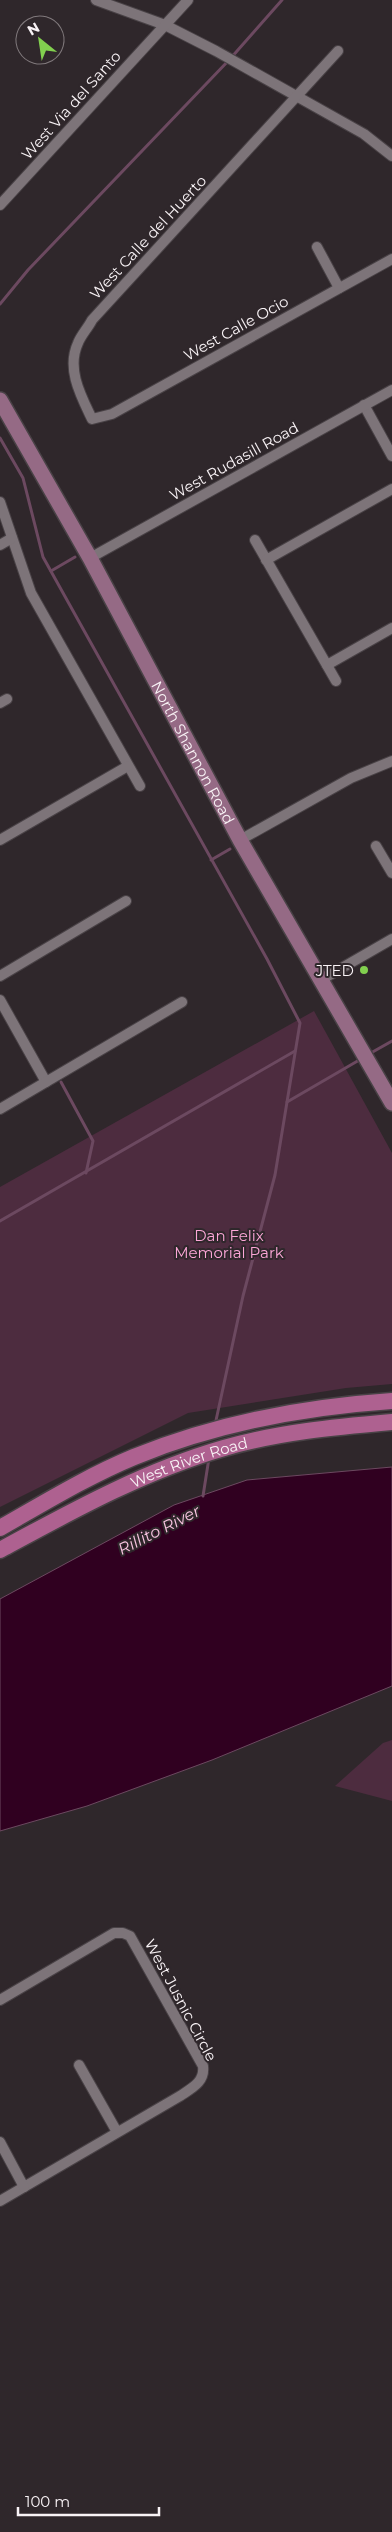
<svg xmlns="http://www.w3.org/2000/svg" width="392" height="2532" font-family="Montserrat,sans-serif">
<rect width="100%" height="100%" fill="#2f272b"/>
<g fill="#4d2c3f">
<polygon points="314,1011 392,1153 392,1384 346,1388 188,1413 0,1507 0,1187"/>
<polygon points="392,1740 392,1801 335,1786 383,1743"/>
</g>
<polygon fill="#300020" stroke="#6c4960" points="392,1467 392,1686 212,1760 87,1806 0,1831 0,1599 174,1505 247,1480"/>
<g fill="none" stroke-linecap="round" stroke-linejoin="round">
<g stroke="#6c4960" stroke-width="3">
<polyline points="0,304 28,270 230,59 282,0"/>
<polyline points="0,438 23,478 43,557 267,959 300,1023 275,1175 243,1296 215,1425"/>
<polyline points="51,571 75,557"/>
<polyline points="211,860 230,849"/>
<polyline points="369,1054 392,1041"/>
<polyline points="61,1082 93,1141 86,1173"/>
<polyline points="287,1102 361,1059"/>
<polyline points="0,1221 295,1051"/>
<polyline points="203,1496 209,1458"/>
</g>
<g stroke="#494246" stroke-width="12">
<g id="street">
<polyline points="96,0 165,25 216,51 364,134 392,156"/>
<path d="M338,51L92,320C88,328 81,335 78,343C66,369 81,396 92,419L112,414L392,259"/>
<polyline points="0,205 188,0"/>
<polyline points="317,247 339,288"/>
<polyline points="364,405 392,456"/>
<polyline points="0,502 31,593 140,786"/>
<polyline points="255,540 336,681"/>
<polyline points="0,545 12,538"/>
<polyline points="90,558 392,390"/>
<polyline points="266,560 392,489"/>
<polyline points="327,665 392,628"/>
<polyline points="0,703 7,699"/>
<polyline points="0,840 128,766"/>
<polyline points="240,840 351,778 392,761"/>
<polyline points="376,846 392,873"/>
<polyline points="0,976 126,901"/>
<polyline points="321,980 392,939"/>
<polyline points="0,1000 46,1082"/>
<polyline points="0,1109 182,1002"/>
<path d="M0,2000L114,1933H123L130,1936L203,2066C205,2082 192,2088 180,2096L0,2201"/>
<polyline points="79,2065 117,2132"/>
<polyline points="0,2142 24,2187"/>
</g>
</g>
<g stroke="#494246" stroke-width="18">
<g id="secondary">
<path id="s1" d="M0,400L90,558L240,840L392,1103"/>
</g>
</g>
<g stroke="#494246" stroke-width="19">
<g id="primary">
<path d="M0,1528C44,1503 88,1476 134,1457C217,1423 303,1407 392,1401"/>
<path id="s2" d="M0,1550C72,1511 144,1471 224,1448C279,1432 335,1427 392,1422"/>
</g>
</g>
<use href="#street" stroke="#7d7479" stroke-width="10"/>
<use href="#secondary" stroke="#956a85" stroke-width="15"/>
<use href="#primary" stroke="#ae6190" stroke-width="16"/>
</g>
<circle fill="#82d04f" stroke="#2f272b" stroke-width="2" cx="364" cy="970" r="5"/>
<g text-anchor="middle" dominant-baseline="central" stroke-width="4" stroke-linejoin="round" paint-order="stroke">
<g font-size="15" fill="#f9f3f6" stroke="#2f272b">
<text transform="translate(71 105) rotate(-48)">West Via del Santo</text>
<text transform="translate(148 237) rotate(-47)">West Calle del Huerto</text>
<text transform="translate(236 328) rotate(-29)">West Calle Ocio</text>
<text transform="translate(234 461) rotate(-29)">West Rudasill Road</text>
<text stroke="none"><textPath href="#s1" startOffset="402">North Shannon Road</textPath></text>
<text stroke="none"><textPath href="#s2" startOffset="209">West River Road</textPath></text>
<text transform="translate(181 2000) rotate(62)">West Jusnic Circle</text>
</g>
<g font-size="15" fill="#f9f3f6" stroke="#2f272b" text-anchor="end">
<text x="354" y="970">JTED</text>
</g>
<g font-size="15" fill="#fda7d8" stroke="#2f272b">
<text x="229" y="1235">Dan Felix<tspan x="229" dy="17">Memorial Park</tspan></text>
</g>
<g font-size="16" font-style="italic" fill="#fac5e2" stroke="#2f272b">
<text transform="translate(159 1530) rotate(-27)">Rillito River</text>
</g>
</g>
<g transform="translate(40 40) rotate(330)"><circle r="24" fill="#2f272b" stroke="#80797c"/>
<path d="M0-4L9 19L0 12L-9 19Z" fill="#82d04f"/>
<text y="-8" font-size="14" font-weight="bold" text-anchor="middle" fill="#f9f3f6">N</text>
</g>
<path d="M18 2507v8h141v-8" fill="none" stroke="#f9f3f6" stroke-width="2.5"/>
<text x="25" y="2507" font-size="15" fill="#f9f3f6" stroke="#2f272b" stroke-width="4" paint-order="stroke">100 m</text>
</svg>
